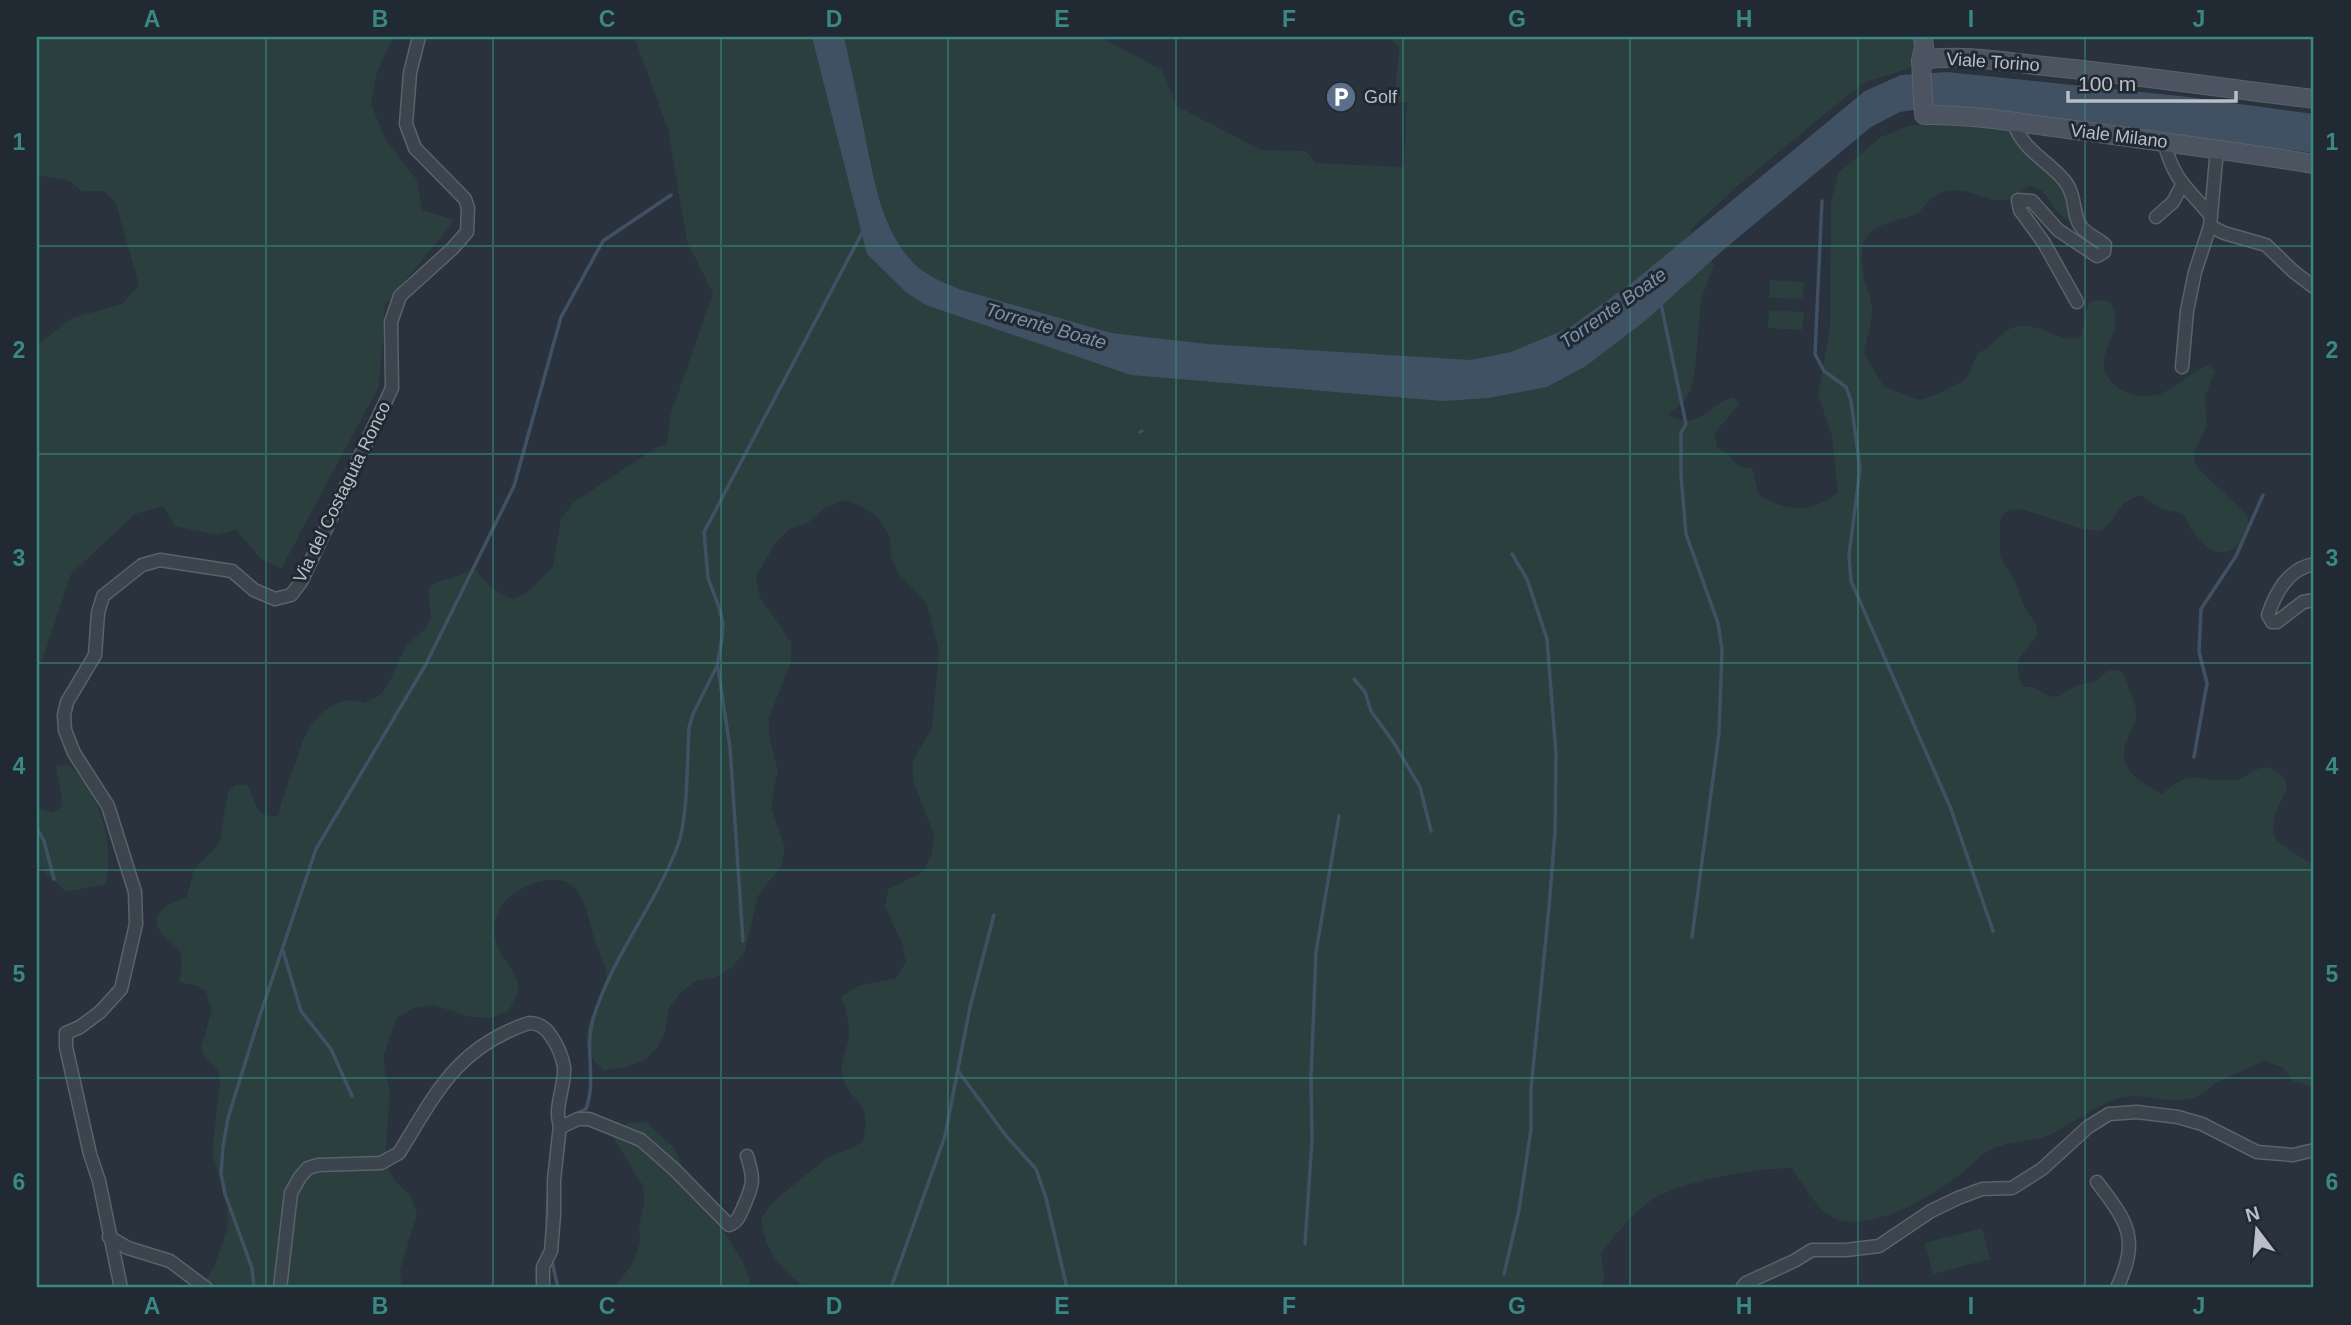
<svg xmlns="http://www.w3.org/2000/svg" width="2351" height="1325" font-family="Helvetica,sans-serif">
<rect width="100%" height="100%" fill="#29323d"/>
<g fill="#2b3f3f">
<polygon points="37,37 394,37 377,72 371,104 386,140 417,180 422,210 455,220 385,305 379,386 281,569 260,558 236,530 217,535 175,526 163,506 135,514 71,574 42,661 37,668 37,345 72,318 122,304 139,285 116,204 104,191 82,191 69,181 37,175"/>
<path d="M634,37H1100L1162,70L1177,106L1261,150L1306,151L1316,163L1404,167L1407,102H1394L1399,48L1393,42V37H1914L1913,67L1866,82L1847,96L1740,184L1690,230L1714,264L1701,300L1695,371L1690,391L1685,400L1668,415C1699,432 1707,406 1732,397L1738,401V405L1715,433L1717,447L1729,455L1738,466L1752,468L1759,495C1788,513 1809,513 1838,493L1832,436L1818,395L1830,327L1831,203L1838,173L1881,137L1908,126L1937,121L2005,128L2014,132L2045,169L2082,203L2085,222L2077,226C2069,221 2059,215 2054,207C2046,196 2044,188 2029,186C2021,191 2015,199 2005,200C1998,201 1991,199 1984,197C1953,186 1938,186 1918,214C1877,226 1854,226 1864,278C1867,288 1872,300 1872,310C1872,325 1866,339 1864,353L1884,387L1920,400L1940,393L1966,379L1978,353C1994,347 2001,329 2018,326C2043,323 2057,343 2081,338L2086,311L2090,302L2100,300L2110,302C2133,334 2078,359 2120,389C2130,396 2145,398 2156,395C2175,390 2190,372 2208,365L2215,371L2205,397L2207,425L2195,450L2194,460L2198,468L2247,515C2255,540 2226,561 2210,549C2204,544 2195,535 2191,529C2188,524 2188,519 2183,515C2176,509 2170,512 2163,509C2154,506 2148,498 2140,495L2124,503L2108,526L2100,531L2082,529L2021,509C2000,509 1999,519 2000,537C2001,544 1999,551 2001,558C2005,566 2011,573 2015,581C2019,589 2020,598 2024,606C2028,615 2036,620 2037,629C2038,650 2006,649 2023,687H2033L2049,696L2058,697L2075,686L2094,682L2108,671L2119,670C2126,676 2125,680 2129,689C2132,697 2137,706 2136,715C2134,735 2116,746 2128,768C2136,782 2150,785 2162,795C2188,767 2200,783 2232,780C2255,779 2257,753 2285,778L2287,788L2275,814L2273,832L2277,841L2314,866V1087L2293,1081L2282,1067L2264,1061C2248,1068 2231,1075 2216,1083C2210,1087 2205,1093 2198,1096C2173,1107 2147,1093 2125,1097C2096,1103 2075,1124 2049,1135C2030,1143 2010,1140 1992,1149C1980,1155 1973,1164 1963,1172C1932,1197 1883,1226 1842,1221C1820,1217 1803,1184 1792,1168C1753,1169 1687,1180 1653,1199C1638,1208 1611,1239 1601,1254L1604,1273L1603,1288H805C779,1267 765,1253 761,1218L773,1202L825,1159L862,1143C875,1094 847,1106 842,1073C840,1061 848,1047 849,1035C849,1021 846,1009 841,997L858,986L896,978L906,962L902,943L885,907L888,889L923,872L932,854L934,835L913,780V760L932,728L939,650L926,602L899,574L891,557L890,537L879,519L863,507L845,500L825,508L809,522L790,529L776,542L756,577L760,597L791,642V662L769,718V736L778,772L773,791L772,810L785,847L782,865L758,896L745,951L733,967L716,977L696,981L680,993L668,1010L666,1029L658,1047L644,1061L623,1068L603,1070C593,1060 587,1053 586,1038C585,1020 606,998 606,978C607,962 597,952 594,938C585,906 581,868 535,883C523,887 506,896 501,907C479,953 520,961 518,991C517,997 511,1005 509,1011L491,1018L471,1017L433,1005L413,1008L397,1018L384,1054L385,1073L390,1092L386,1147L387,1167L396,1182L411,1196L417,1214L400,1270L402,1288H200L214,1267L227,1230L228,1202L212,1154L220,1080L218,1071L204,1057L201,1048L212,1010L206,992L198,986L179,982C180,972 185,958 178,949C174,944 167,940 162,934C145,913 171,903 187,897L194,869L215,848L220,839L228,792L235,785H247C258,801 252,817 278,816C282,798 288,782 295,764C299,756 300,746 304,738C314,716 338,692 364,703L381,694L388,685L405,647L427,627L431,618L428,590L435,583L476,570C486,583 499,596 515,599L533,588L553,566L561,518L574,502L657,447L667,444L670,416L713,293L687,242L668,129Z"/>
<polygon points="1770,280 1804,282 1803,299 1769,298"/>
<polygon points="1769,310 1804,312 1802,330 1768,328"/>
<path d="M69,765C100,792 115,844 106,884L66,892L37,865V808L53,813L63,805L56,766Z"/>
<polygon points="646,1122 675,1149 690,1184 703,1199 744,1264 750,1282 749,1288 614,1288 633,1263 640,1243 639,1225 644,1204 643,1186 612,1135 628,1123"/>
<polygon points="1982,1228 1990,1259 1933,1274 1925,1243"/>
</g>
<path fill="#415164" d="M812,37H844C851,68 858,100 864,131C874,178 881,235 919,268C931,278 947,284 962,290L1111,333L1207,344L1471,360L1511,352L1569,328L1633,282L1865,91L1901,75L1947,72L2180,96L2314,114V153L1933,107L1900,112L1871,127L1721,252L1646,320L1586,366L1547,387L1488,398L1443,401L1131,375L926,305L907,293L867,254Z"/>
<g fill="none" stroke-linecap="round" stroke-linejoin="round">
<g stroke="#415164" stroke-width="3.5">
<polyline points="1822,201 1815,354 1824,371 1846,387 1851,401 1860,469 1849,555 1851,581 1951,809 1993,931"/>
<polyline points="1661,304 1686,424 1681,433 1681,476 1686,534 1718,623 1722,650 1719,733 1692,937"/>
<polyline points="1140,432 1142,431"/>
<polyline points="718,668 730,748 743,941"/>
<polyline points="1354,679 1365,692 1371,711 1394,743 1420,787 1431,831"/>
<polyline points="2194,757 2207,683 2199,652 2201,609 2236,556 2263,495"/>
<polyline points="37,829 44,841 54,879"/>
<polyline points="283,951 301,1011 331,1049 352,1096"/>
<polyline points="958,1071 1007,1137 1036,1169 1046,1198 1067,1288"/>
<path d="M575,1114L586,1109C597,1079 584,1049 593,1019C612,956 655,906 678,845C688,818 687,759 689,728L693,714L717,666L722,638L723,623L719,607L708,578L704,532L863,231"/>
<polyline points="547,1222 548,1198"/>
<polyline points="1305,1244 1312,1140 1311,1078 1316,952 1339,816"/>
<polyline points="552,1261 558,1288"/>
<polyline points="1504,1274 1519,1210 1531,1129 1531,1089 1549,907 1555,832 1556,754 1547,639 1527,579 1512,554"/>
<polyline points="254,1288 252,1268 225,1194 221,1174 223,1147 228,1118 260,1015 316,849 425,666 514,486 561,317 603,241 671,195"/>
<polyline points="891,1288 945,1136 970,1007 994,915"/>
</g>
<g stroke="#5a626b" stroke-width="15">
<g id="street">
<path d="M2014,122C2021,149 2047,160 2063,179C2078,195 2071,218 2083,229C2089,235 2098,239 2105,245L2104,252L2097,256L2058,230L2032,201L2018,200L2020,210L2044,243L2077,302"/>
<path d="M2164,142C2174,181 2187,187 2211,216"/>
<polyline points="2156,217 2173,202 2182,185"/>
<polyline points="2210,226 2224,233 2266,245 2294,272 2314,287"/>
<polyline points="2182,367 2187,311 2195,272 2210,226 2217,149"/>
<path d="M2314,564C2288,569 2276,592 2268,615L2272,622H2277L2303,602L2314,600"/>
<path d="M2097,1182C2128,1223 2140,1238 2117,1288"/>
<polyline points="109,1237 128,1248 170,1261 206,1288"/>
<polyline points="121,1288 99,1181 90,1154 66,1047 66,1033 80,1027 100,1012 121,989 136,924 135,892 108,806 74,753 65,730 64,715 67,702 95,655 98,613 103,596 142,565 160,560 232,571 254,590 275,599 291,595 301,582 392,388 391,322 400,296 452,249 467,232 468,208 465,199 415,148 406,124 410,73 419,37"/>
<path d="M280,1288L291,1193L300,1177L308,1168L318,1165L381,1163L399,1153C436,1093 457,1047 529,1023C539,1023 546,1028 551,1036C558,1046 562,1056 564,1067C566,1085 552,1111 561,1127L578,1119H589L641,1140L675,1170L729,1225C738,1222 739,1216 743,1208C753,1185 755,1181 747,1156"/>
<polyline points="543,1288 543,1267 551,1251 554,1215 554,1180 560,1125"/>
<polyline points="1742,1288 1746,1283 1794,1261 1812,1250 1846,1250 1879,1246 1931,1211 1958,1198 1982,1189 2012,1188 2042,1169 2088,1127 2109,1114 2137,1112 2178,1117 2202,1124 2257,1152 2293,1155 2314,1150"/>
</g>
</g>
<g stroke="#5a626b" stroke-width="20">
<g id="secondary">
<path d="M1923,37L1924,47L1921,61L1924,115C1972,114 2019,123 2067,129C2149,140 2232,151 2314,164"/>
<path d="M1922,60C1962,54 2005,62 2045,66C2135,75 2224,88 2314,99"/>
</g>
</g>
<use href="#street" stroke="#3c444e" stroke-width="12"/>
<use href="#secondary" stroke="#4b5460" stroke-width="18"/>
</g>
<path fill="none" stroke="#3a8884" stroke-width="2" stroke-opacity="0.55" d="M266,37V1288M493,37V1288M721,37V1288M948,37V1288M1176,37V1288M1403,37V1288M1630,37V1288M1858,37V1288M2085,37V1288M37,246H2314M37,454H2314M37,663H2314M37,870H2314M37,1078H2314"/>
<defs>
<g id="parking-disc" transform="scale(1.575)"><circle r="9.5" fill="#5c6f8a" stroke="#212933"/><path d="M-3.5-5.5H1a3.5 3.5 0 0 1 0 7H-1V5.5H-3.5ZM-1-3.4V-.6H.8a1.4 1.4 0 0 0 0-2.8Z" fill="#fff"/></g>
</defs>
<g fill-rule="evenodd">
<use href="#parking-disc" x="1341" y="97"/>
</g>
<g text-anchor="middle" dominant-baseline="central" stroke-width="6" stroke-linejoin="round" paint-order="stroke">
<g font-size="18" fill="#b9bfc8" stroke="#212933">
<text transform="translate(1993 62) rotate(4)">Viale Torino</text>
<text transform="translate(2119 136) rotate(7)">Viale Milano</text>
<text transform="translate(342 492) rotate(-64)">Via del Costaguta Ronco</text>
</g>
<g font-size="18" fill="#b9bfc8" stroke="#212933" text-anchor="start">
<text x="1364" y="97">Golf</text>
</g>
<g font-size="19" font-style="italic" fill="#7d91a8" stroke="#212933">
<text transform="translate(1613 308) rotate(-35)">Torrente Boate</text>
<text transform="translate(1046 326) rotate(16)">Torrente Boate</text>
</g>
</g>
<rect width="2351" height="1325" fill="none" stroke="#212933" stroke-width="77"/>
<g transform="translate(2257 1230) rotate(344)" stroke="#212933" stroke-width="5" paint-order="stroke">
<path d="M0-5L12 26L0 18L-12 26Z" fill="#b9bfc8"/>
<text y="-10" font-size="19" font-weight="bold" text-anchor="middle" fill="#b9bfc8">N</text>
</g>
<path d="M2068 91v10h168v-10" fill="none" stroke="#b9bfc8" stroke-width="3.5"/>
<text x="2078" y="91" font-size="21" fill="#b9bfc8" stroke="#212933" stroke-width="5" paint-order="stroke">100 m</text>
<rect x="38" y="38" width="2274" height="1248" fill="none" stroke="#3a8884" stroke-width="2.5"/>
<g font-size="23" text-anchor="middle" font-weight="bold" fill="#3a8884">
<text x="152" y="27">A</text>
<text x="380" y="27">B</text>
<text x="607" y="27">C</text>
<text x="834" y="27">D</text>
<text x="1062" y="27">E</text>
<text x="1289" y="27">F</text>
<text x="1517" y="27">G</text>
<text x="1744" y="27">H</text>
<text x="1971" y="27">I</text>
<text x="2199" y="27">J</text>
<text x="19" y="150">1</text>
<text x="2332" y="150">1</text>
<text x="19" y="358">2</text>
<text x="2332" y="358">2</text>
<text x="19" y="566">3</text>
<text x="2332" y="566">3</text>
<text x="19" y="774">4</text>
<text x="2332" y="774">4</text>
<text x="19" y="982">5</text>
<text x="2332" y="982">5</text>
<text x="19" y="1190">6</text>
<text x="2332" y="1190">6</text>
<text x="152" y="1314">A</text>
<text x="380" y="1314">B</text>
<text x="607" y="1314">C</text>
<text x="834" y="1314">D</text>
<text x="1062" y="1314">E</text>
<text x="1289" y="1314">F</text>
<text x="1517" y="1314">G</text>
<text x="1744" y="1314">H</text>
<text x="1971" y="1314">I</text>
<text x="2199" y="1314">J</text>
</g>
</svg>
